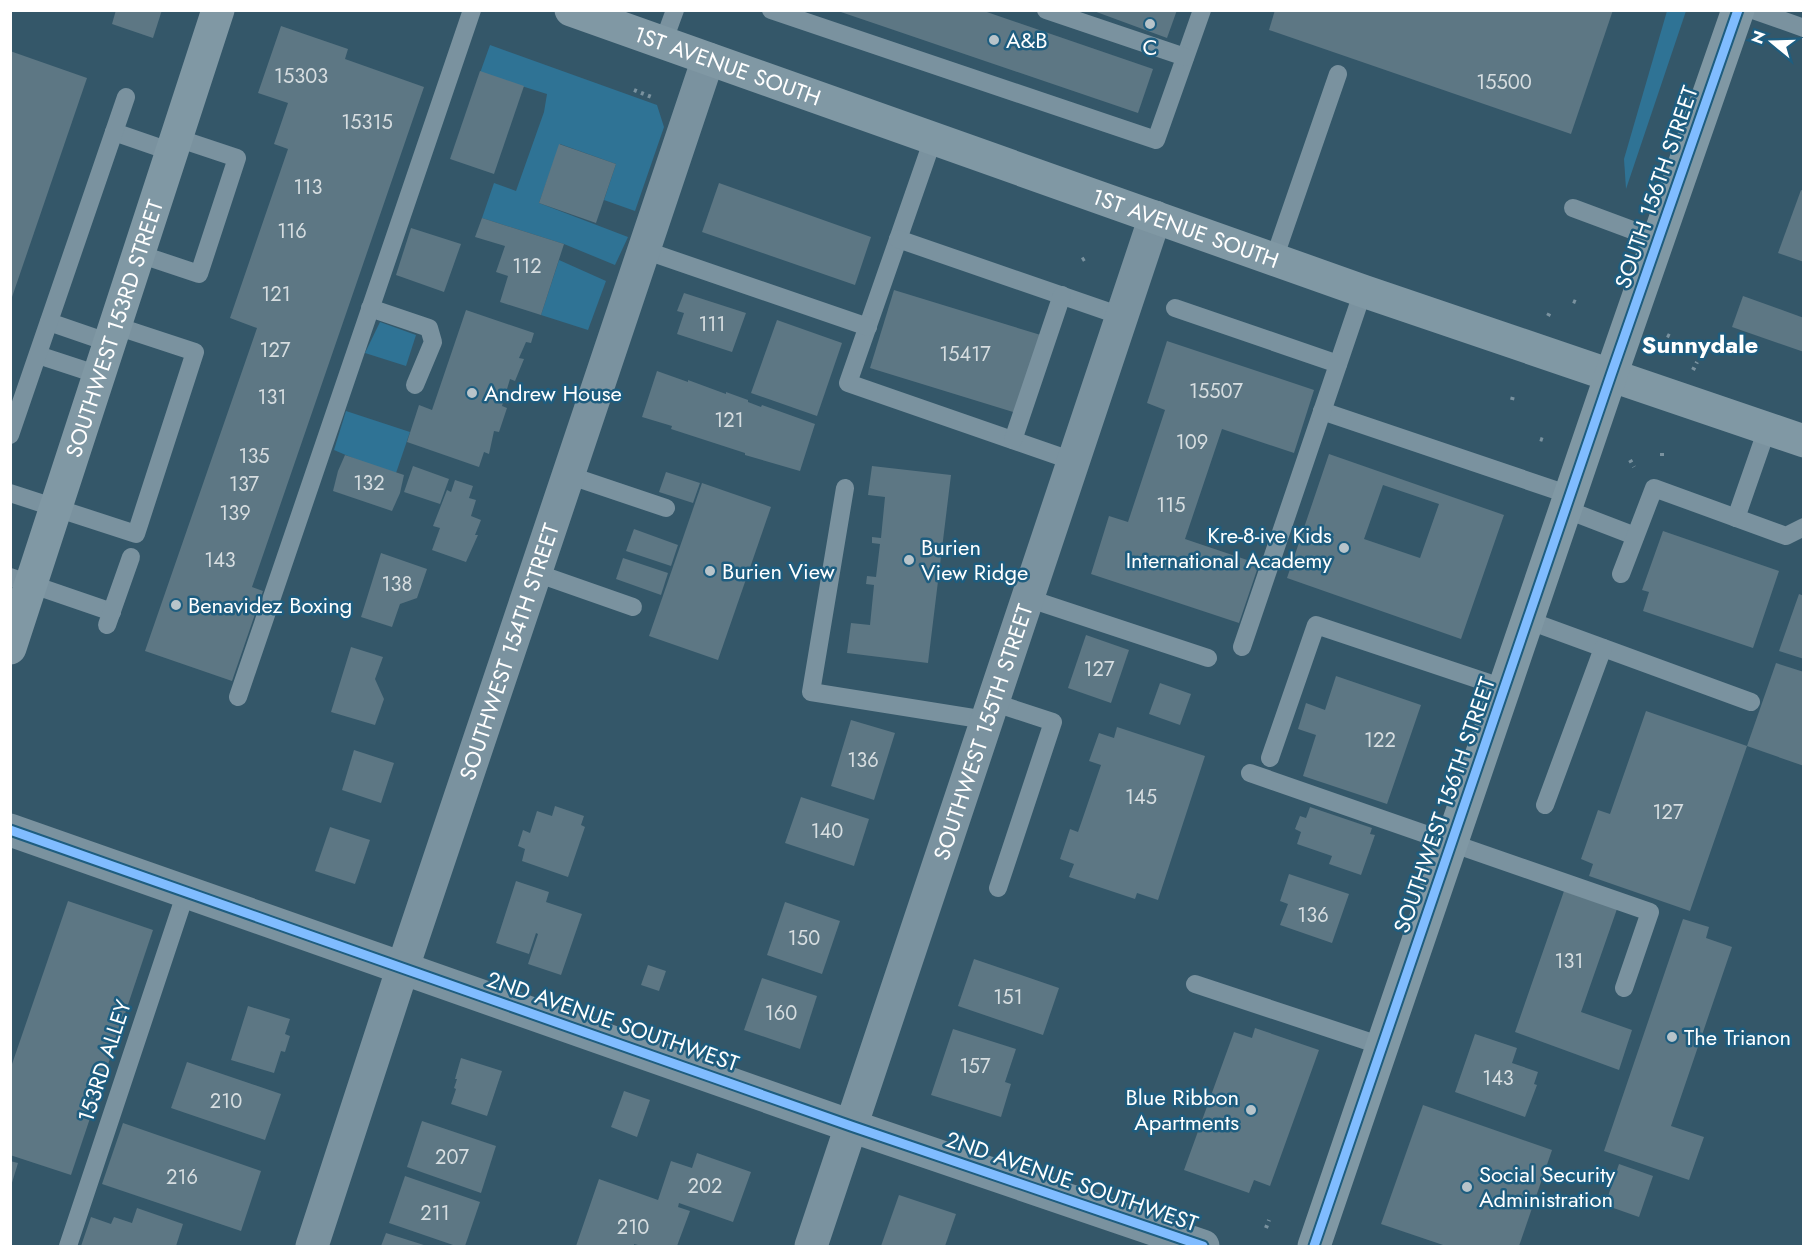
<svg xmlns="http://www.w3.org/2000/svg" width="1814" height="1257" font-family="Jost,sans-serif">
<rect width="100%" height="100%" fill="#345769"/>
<g fill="#2f7395">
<polygon points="1667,11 1686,11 1626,189 1624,159"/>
<polygon points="490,45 657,105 664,127 635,211 604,200 616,164 560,144 539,203 628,237 615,265 564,244 482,218 494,183 516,191 544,112 547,94 480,73"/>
<polygon points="559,260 606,281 588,330 541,315"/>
<polygon points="380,322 416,335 406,366 365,353"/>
<polygon points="346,411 410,432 395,476 334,450"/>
</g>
<g fill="#5d7784" fill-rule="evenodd">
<polygon points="116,10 162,10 153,38 112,24"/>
<polygon points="835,10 981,10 1153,69 1138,113"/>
<polygon points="1091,10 1177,10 1167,38"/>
<polygon points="1275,10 1613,10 1571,134 1269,30"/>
<polygon points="281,26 348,49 345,59 424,87 252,587 263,591 232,681 145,651 257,328 230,318 288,149 274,144 288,103 258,93"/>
<polygon points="10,51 87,78 11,300 10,300"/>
<polygon points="480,71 524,86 494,174 450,159"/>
<polygon points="559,144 616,164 596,223 539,203"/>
<polygon points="719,183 871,237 855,285 702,232"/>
<polygon points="1801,190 1804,191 1804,262 1778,253"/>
<polygon points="482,218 564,244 541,315 500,302 508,276 496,272 505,246 475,237"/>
<polygon points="411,228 461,244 444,292 396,275"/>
<polygon points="894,290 1044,336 1020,414 870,368"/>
<polygon points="684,293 746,313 732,352 677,334 684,313 677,311"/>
<polygon points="1743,296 1804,318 1804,352 1732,327"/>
<polygon points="466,310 534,333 531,343 526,342 519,358 524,359 515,381 510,379 502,406 507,408 499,432 494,431 489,454 484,452 479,467 407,442 419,405 432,410"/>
<polygon points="777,320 842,343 817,416 751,393"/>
<polygon points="1167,341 1314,390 1294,453 1222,429 1185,539 1259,564 1239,623 1091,574 1109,516 1128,522 1165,410 1147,403"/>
<polygon points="657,371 688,382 688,380 726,394 726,392 748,400 748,402 761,407 762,405 815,424 800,471 745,455 745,453 671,429 672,426 642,417"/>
<path d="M1329,454L1504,515L1461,639L1287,578ZM1383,485L1439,504L1420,558L1364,539Z"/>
<polygon points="345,455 404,475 400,493 392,511 333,491 338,471"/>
<polygon points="413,466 449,479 440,504 404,492"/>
<polygon points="872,466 951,475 928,663 847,653 851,623 870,625 874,585 866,584 867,576 876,577 880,544 872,543 872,537 881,538 885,497 868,495"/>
<polygon points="666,472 700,483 693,503 659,492"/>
<polygon points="455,480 473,486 469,498 476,500 471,516 481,520 475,535 478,535 466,562 432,550 440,528 433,526 447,490 451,492"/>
<polygon points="702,483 771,507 718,660 649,636"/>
<polygon points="634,529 678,545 671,566 626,551"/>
<polygon points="1663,531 1779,571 1753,648 1643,611 1649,592 1642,590"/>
<polygon points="381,553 427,569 417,598 400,604 392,627 361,617"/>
<polygon points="623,558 668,573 661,595 616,579"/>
<polygon points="1799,594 1804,596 1804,659 1779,651"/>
<polygon points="1086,635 1129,650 1111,703 1068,688"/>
<polygon points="351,647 383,657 375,679 384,699 375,725 331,712"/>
<polygon points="1776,663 1804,672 1804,766 1747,746"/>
<polygon points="1336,676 1421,705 1387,804 1303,776 1316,735 1298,729 1306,703 1325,710"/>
<polygon points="1160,683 1191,694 1180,725 1149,714"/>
<polygon points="1646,711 1747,746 1690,911 1589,876 1593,864 1581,859 1598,810 1610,814"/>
<polygon points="851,720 895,733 874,800 831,786"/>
<polygon points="1117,727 1205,756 1158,900 1137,893 1135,899 1069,877 1074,864 1060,859 1070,829 1078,832 1101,765 1089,761 1099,733 1114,738"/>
<polygon points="354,750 394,763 381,803 342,790"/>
<polygon points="801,797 869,819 854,866 785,843"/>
<polygon points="555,806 584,816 581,825 585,827 568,877 522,861 525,849 518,846 523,830 530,833 537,811 552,816"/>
<polygon points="1310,807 1372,828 1370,834 1375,835 1361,875 1329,864 1332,856 1297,844 1301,832 1295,829 1300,816 1306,818"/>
<polygon points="330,827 370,840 355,884 315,871"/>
<polygon points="1289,874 1349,894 1332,943 1280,925 1288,904 1280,901"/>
<polygon points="516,881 549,892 546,902 582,914 561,975 528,964 538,934 536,933 529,954 496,943"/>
<polygon points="1564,891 1617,909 1581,1012 1632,1030 1619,1070 1515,1032"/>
<polygon points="68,901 153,930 71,1175 10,1155 10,1070"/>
<polygon points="785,902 840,921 822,974 767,955"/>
<polygon points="1683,919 1709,927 1706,938 1732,947 1671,1126 1704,1137 1689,1180 1604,1151"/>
<polygon points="974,959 1059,988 1043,1035 958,1006"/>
<polygon points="648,965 666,971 659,991 641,985"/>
<polygon points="762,978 817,996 800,1049 744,1030"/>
<polygon points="248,1006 290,1019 285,1034 290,1036 285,1052 281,1051 274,1073 231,1060"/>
<polygon points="1255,1028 1319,1050 1270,1186 1254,1180 1249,1193 1184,1170 1234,1032 1252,1038"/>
<polygon points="953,1029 1016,1049 1005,1082 1011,1084 1001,1117 931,1095"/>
<polygon points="1475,1034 1517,1048 1512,1063 1538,1072 1534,1084 1537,1085 1525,1117 1455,1092"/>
<polygon points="461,1058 502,1071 487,1116 451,1104 456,1089 454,1088 457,1079 455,1079"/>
<polygon points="187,1062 281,1094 265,1140 171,1108"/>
<polygon points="624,1091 650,1100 637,1137 611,1127"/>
<polygon points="1423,1105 1552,1150 1519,1246 1446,1246 1381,1224"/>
<polygon points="422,1121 496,1146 481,1193 407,1167"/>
<polygon points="123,1123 261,1171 241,1231 102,1184"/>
<polygon points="697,1153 751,1172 733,1222 679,1203 678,1207 690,1211 677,1246 642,1246 634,1244 634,1246 576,1246 599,1179 658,1200 671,1161 692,1168"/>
<polygon points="10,1161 18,1163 11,1186 10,1186"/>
<polygon points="1619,1164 1653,1176 1639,1217 1605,1205"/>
<polygon points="405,1176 480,1202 465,1246 456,1246 389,1223"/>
<polygon points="899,1195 956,1214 945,1246 881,1246"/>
<polygon points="137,1208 183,1224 176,1246 81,1246 91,1217 111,1224 114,1217 132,1223"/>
<polygon points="386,1233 427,1246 381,1246"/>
</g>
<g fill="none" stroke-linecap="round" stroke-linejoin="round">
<g stroke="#7a929f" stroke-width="4" stroke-dasharray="3 4.5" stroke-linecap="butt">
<polyline points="634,90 654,98"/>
<polyline points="1082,260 1087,257"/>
<polyline points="1573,301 1578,303"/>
<polyline points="1548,316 1551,310"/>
<polyline points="1667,335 1673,338"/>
<polyline points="1693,370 1697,362"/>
<polyline points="1512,400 1513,396"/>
<polyline points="1540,439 1546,441"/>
<polyline points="1662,456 1662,449"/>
<polyline points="1630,460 1634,467"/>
<polyline points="1266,1228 1269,1220"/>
</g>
<g stroke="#7a929f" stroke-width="18">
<polyline points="771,10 1156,140 1202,10"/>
<polyline points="1046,10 1185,57"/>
<polyline points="1753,10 1804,28"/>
<polyline points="663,43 675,10"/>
<polyline points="114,132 172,152"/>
<polyline points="933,139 848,383 1073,461"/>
<polyline points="1573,208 1659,240"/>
<polyline points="898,239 1121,316"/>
<polyline points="644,250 868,327"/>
<polyline points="139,254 199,274 237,158 177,138"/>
<polyline points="1274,259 1338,74"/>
<polyline points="370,308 429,328 433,342 415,385"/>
<polyline points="1175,308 1338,364"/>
<polyline points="49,322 110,343"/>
<polyline points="38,355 99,375"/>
<polyline points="1322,411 1570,495"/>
<polyline points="10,435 126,97"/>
<polyline points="1013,440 1062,295"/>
<polyline points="568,475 666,508"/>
<polyline points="845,488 811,692 986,720"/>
<polyline points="10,493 136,534 195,352 116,326"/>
<polyline points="1565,509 1635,536"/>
<polyline points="1736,518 1767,429"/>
<polyline points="536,573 633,607"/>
<polyline points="1621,574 1654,488 1786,536 1804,527"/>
<polyline points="10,577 112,612"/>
<polyline points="1027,598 1208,658"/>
<polyline points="1527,620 1751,702"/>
<polyline points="107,625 131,557"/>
<polyline points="1242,647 1363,291"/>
<polyline points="238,697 472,10"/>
<polyline points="992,702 1053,722 998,888"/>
<polyline points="1270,758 1316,625 1504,688"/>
<polyline points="1250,773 1650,912 1624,988"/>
<polyline points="1545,805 1603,648"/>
<polyline points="1195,984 1382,1046"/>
<polyline points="68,1246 186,892"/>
</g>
<g stroke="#7a929f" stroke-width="33">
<polyline points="10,830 851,1126 1203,1246"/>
<path id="s1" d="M312,1246L403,967L708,59"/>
<path id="s2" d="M811,1246L1155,217"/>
</g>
<g stroke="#8098a4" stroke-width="33">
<path id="s3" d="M571,10L1363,291L1804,441"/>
<path id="s4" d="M10,648L218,10"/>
<polyline points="1314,1246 1611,375 1738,10"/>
</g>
<g stroke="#1e5d7f" stroke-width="13">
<g id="cycleway">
<polyline points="10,830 851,1126 1203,1246"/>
<polyline points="1314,1246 1611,375 1738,10"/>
</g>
</g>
<use href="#cycleway" stroke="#80bcff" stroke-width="9"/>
</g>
<g fill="#b8c4ca" stroke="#1e5d7f" stroke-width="2">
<circle cx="1150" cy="24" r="6"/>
<circle cx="994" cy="40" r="6"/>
<circle cx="472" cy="393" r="6"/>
<circle cx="1344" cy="548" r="6"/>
<circle cx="909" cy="560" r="6"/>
<circle cx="710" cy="571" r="6"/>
<circle cx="176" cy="605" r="6"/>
<circle cx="1672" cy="1037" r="6"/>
<circle cx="1251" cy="1110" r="6"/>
<circle cx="1467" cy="1187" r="6"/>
</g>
<g text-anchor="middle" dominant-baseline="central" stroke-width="5" stroke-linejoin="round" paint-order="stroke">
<g font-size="20" fill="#d6dde0">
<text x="301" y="76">15303</text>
<text x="1504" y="82">15500</text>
<text x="367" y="122">15315</text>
<text x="308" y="187">113</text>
<text x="292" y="231">116</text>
<text x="527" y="266">112</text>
<text x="276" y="294">121</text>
<text x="712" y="324">111</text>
<text x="275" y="350">127</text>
<text x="965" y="354">15417</text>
<text x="1216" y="391">15507</text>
<text x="272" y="397">131</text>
<text x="729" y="420">121</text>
<text x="1192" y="442">109</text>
<text x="254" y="456">135</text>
<text x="369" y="483">132</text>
<text x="244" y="484">137</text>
<text x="1171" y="505">115</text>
<text x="235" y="513">139</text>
<text x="220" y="560">143</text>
<text x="397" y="584">138</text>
<text x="1099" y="669">127</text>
<text x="1380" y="740">122</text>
<text x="863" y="760">136</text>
<text x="1141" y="797">145</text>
<text x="1668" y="812">127</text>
<text x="827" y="831">140</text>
<text x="1313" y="915">136</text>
<text x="804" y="938">150</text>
<text x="1569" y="961">131</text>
<text x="1008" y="997">151</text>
<text x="781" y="1013">160</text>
<text x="975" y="1066">157</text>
<text x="1498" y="1078">143</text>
<text x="226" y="1101">210</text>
<text x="452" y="1157">207</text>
<text x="182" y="1177">216</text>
<text x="705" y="1186">202</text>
<text x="435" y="1213">211</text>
<text x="633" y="1227">210</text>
</g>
<g font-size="22" fill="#fff" stroke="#1e5d7f" text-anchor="start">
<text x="1006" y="40">A&amp;B</text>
<text x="1150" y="47" text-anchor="middle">C</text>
<text x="484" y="393">Andrew House</text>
<text x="1332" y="535" text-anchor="end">Kre-8-ive Kids<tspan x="1332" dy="25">International Academy</tspan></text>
<text x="921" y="547">Burien<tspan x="921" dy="25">View Ridge</tspan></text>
<text x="722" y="571">Burien View</text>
<text x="188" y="605">Benavidez Boxing</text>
<text x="1684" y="1037">The Trianon</text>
<text x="1239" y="1097" text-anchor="end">Blue Ribbon<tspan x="1239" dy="25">Apartments</tspan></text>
<text x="1479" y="1174">Social Security<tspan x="1479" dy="25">Administration</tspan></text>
</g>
<g font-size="22" fill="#fff" stroke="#1e5d7f">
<text stroke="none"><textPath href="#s3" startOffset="166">1ST AVENUE SOUTH</textPath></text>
<text transform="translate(1656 187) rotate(-71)">SOUTH 156TH STREET</text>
<text stroke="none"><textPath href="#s3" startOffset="652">1ST AVENUE SOUTH</textPath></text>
<text stroke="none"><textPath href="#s4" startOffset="336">SOUTHWEST 153RD STREET</textPath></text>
<text stroke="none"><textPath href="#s1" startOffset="626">SOUTHWEST 154TH STREET</textPath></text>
<text stroke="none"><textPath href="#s2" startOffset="542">SOUTHWEST 155TH STREET</textPath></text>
<text transform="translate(1444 805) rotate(-71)">SOUTHWEST 156TH STREET</text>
<text transform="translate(613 1021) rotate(19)">2ND AVENUE SOUTHWEST</text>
<text transform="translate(104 1061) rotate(-72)">153RD ALLEY</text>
<text transform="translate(1072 1181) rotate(19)">2ND AVENUE SOUTHWEST</text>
</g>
<g font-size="24" font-weight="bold" fill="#fff" stroke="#1e5d7f">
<text x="1700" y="344">Sunnydale</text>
</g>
</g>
<rect width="1814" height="1257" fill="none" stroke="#ffffff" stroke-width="24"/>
<g transform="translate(1772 42) rotate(289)" stroke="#1e5d7f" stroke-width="4.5" paint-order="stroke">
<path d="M0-4.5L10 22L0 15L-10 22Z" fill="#ffffff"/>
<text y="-9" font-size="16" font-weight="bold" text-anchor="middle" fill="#ffffff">N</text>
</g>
</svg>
